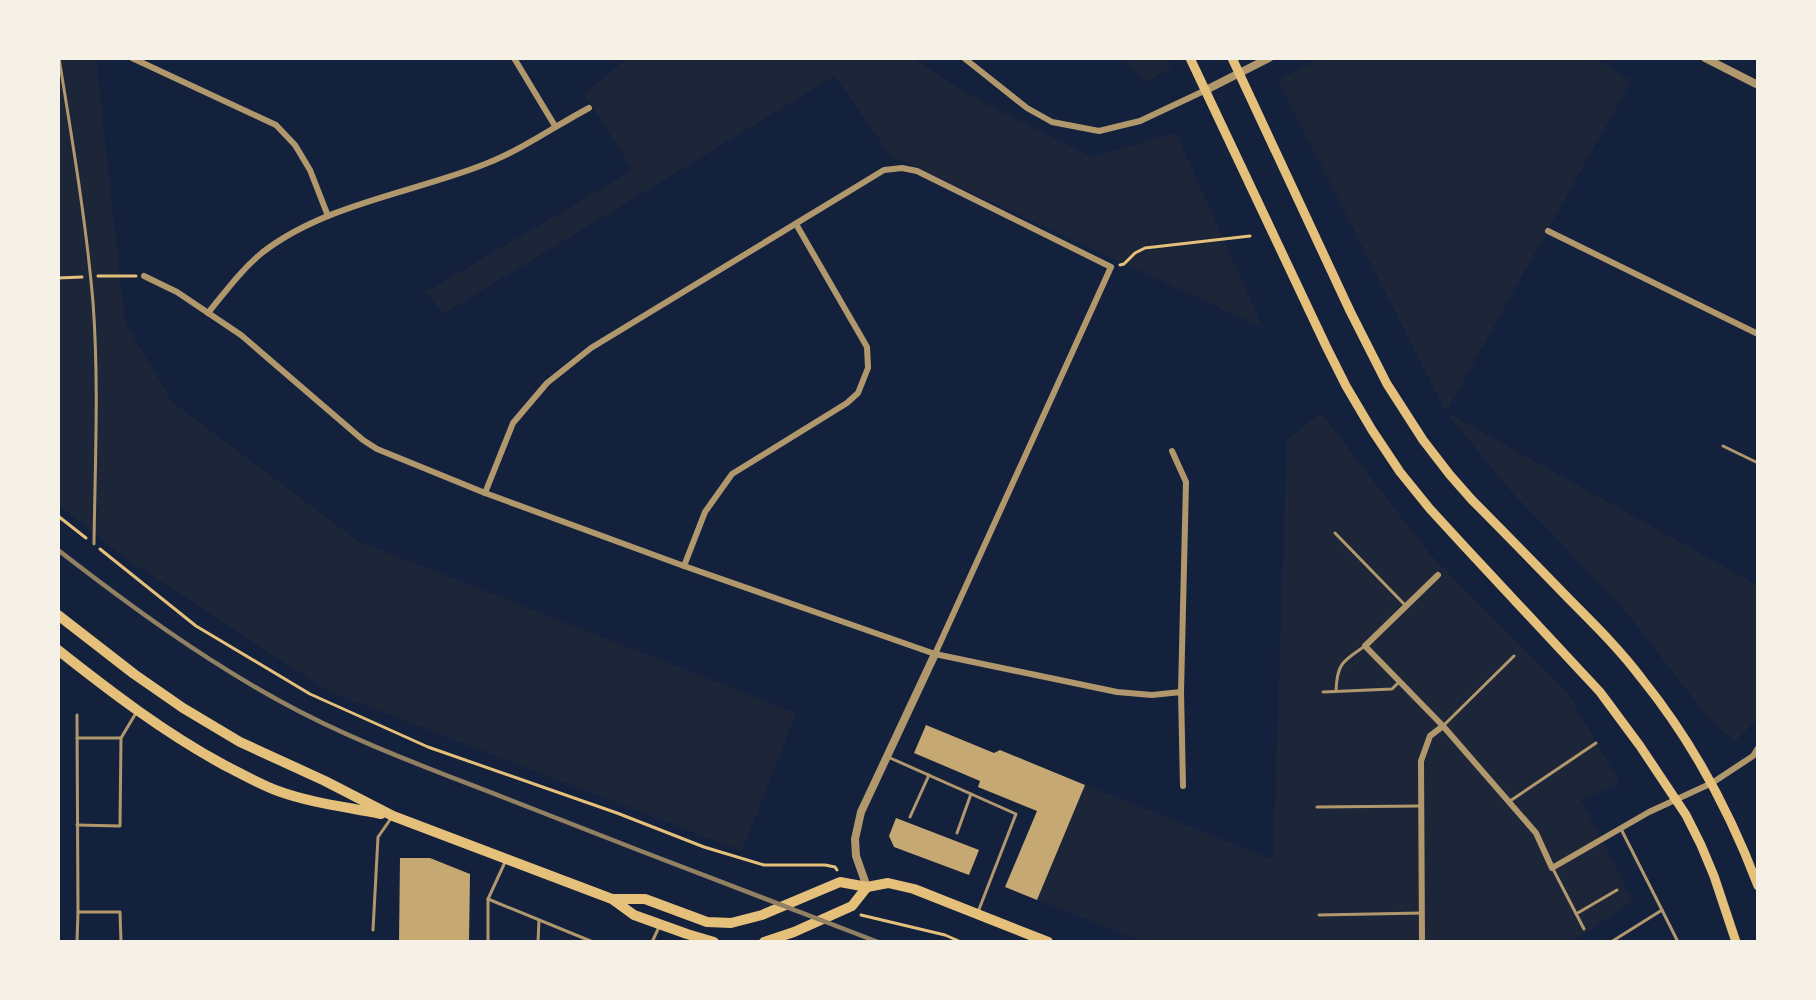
<svg xmlns="http://www.w3.org/2000/svg" width="1816" height="1000" font-family="'Nunito Sans',sans-serif">
<rect width="100%" height="100%" fill="#14213d"/>
<g fill="#1d2539">
<polygon points="912,58 975,98 1092,157 1176,133 1263,328 890,155 835,76 443,314 426,292 633,170 584,94 626,59"/>
<polygon points="1594,58 1631,81 1446,412 1757,585 1757,719 1735,741 1710,720 1623,608 1509,489 1446,412 1278,80 1319,59"/>
<polygon points="58,59 96,59 125,322 172,402 358,541 796,713 742,851 328,691 125,558 59,505"/>
<polygon points="1123,59 1166,59 1172,68 1146,81"/>
<polygon points="1321,413 1429,553 1568,693 1620,783 1581,800 1633,901 1573,941 1145,942 1037,900 1085,785 1273,860 1287,440"/>
</g>
<g fill="#c6a872">
<polygon points="926,725 994,753 1000,750 1085,785 1037,900 1005,887 1037,811 978,787 980,781 914,753"/>
<polygon points="896,818 979,850 969,875 894,847 889,836"/>
<polygon points="400,858 430,858 470,874 469,942 399,942"/>
</g>
<g fill="none" stroke-linecap="round" stroke-linejoin="round">
<g stroke="#e5c07b" stroke-width="3">
<polyline points="1120,265 1124,264 1135,253 1145,248 1250,236"/>
<polyline points="98,276 136,276"/>
<polyline points="58,278 82,277"/>
<polyline points="58,516 86,538"/>
<polyline points="100,549 196,626 310,694 428,747 617,813 704,847 764,865 825,865 835,867 837,870"/>
<polyline points="861,915 945,935 961,942"/>
</g>
<g stroke="#b1986c" stroke-width="3">
<path d="M59,58C72,139 86,221 93,302C99,383 95,464 94,544"/>
<polyline points="1723,446 1758,463"/>
<polyline points="1335,533 1405,605"/>
<path d="M1336,691C1337,663 1343,661 1365,646"/>
<polyline points="1323,692 1392,689 1399,682"/>
<polyline points="77,715 78,912"/>
<polyline points="1444,725 1514,656"/>
<polyline points="77,738 121,738 136,713"/>
<polyline points="888,757 1016,814 978,912"/>
<polyline points="1510,801 1596,743"/>
<polyline points="1317,807 1420,806"/>
<polyline points="910,817 929,775"/>
<polyline points="77,825 120,826 121,738"/>
<polyline points="957,833 971,794"/>
<polyline points="1553,869 1584,929"/>
<polyline points="488,899 593,942"/>
<polyline points="1662,910 1678,942"/>
<polyline points="1576,914 1617,890"/>
<polyline points="1319,915 1422,913"/>
<polyline points="373,930 378,837 392,817"/>
<polyline points="77,942 78,912 120,912 121,942"/>
<polyline points="488,942 488,899 506,860"/>
<polyline points="538,942 539,920"/>
<polyline points="652,942 659,927"/>
<polyline points="1611,942 1662,910 1621,829"/>
</g>
<g stroke="#b1986c" stroke-width="6">
<polyline points="132,58 276,125 295,145 310,170 328,216"/>
<polyline points="514,58 555,126"/>
<polyline points="964,58 1027,108 1052,122 1099,131 1140,121 1206,90"/>
<polyline points="1548,231 1758,334"/>
<polyline points="144,276 177,292 241,335 363,440 377,449 485,493 684,566 935,654 1117,692 1152,695 1181,692"/>
<path d="M208,313C225,292 242,269 263,252C324,205 410,193 480,166C519,152 553,127 589,108"/>
<polyline points="1172,451 1186,482 1181,692 1183,786"/>
<polyline points="485,493 513,423 547,383 591,348 884,170 902,168 917,171 1111,267 935,654"/>
<polyline points="684,566 705,512 732,474 847,403 858,393 868,368 867,347 796,224"/>
<polyline points="1438,575 1365,646 1443,726 1536,833 1552,868 1649,812 1712,783 1753,756 1758,748"/>
<polyline points="1422,942 1421,761 1430,736 1443,726"/>
</g>
<g stroke="#b1986c" stroke-width="8">
<polyline points="1705,58 1758,85"/>
<polyline points="1206,90 1269,58"/>
<polyline points="867,887 856,856 855,839 861,812 935,654"/>
</g>
<g stroke="#e5c07b" stroke-width="9">
<polyline points="1190,58 1326,346 1346,386 1372,430 1400,472 1430,509 1464,546 1600,692 1640,746 1686,815 1701,845 1714,876 1736,942"/>
<path d="M1232,58L1350,311L1387,384L1423,440L1450,475L1472,500C1505,533 1538,567 1571,601C1596,626 1621,651 1642,679C1692,741 1730,812 1758,886"/>
</g>
<g stroke="#e5c07b" stroke-width="10">
<polyline points="58,615 134,674 183,708 240,742 325,781 393,816 612,899 634,915 687,934 714,942"/>
<path d="M58,650C111,692 165,733 224,765C242,774 259,784 278,791C311,803 347,807 381,814"/>
<polyline points="613,899 645,899 707,922 731,923 762,915 840,882 867,887 888,883 914,889 1048,942"/>
<polyline points="764,942 794,932 852,906 867,887"/>
</g>
<path stroke="#918062" stroke-width="4.5" d="M58,550C129,605 200,657 278,700C350,740 428,768 505,798C629,847 753,894 878,942"/>
</g>
<rect width="1816" height="1000" fill="none" stroke="#f6f1e7" stroke-width="120"/>
</svg>
